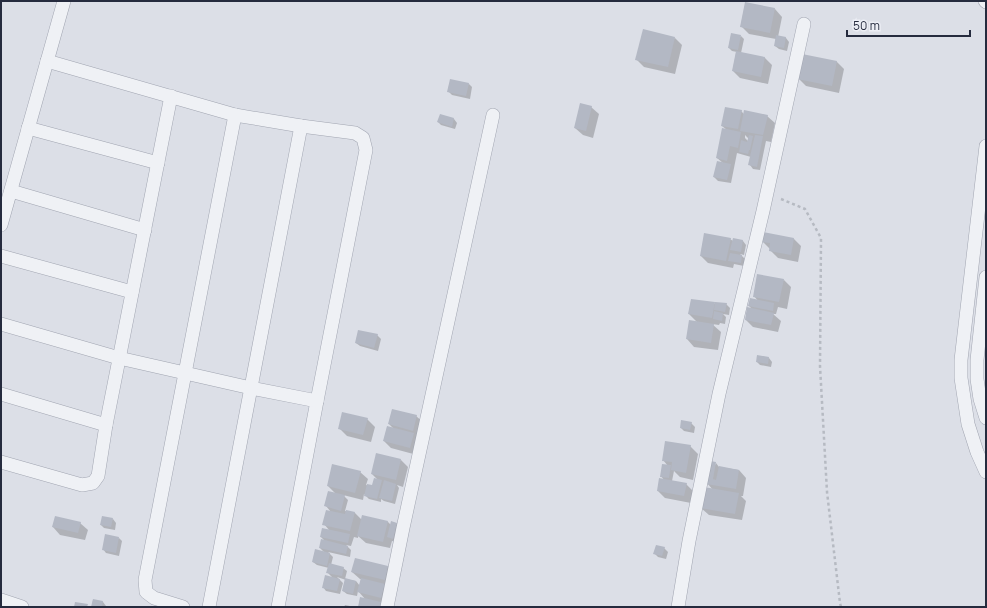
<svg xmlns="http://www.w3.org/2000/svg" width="987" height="608" font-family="Manrope,sans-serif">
<rect width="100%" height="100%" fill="#dcdfe7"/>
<g fill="#0003" fill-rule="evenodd">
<polygon points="775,9 782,17 778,37 786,38 789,42 787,51 779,49 775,46 776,39 749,34 741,26"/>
<polygon points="741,36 744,39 741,53 765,58 772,65 768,84 740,78 733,71 737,52 732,51 729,48"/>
<polygon points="675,38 682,45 675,74 644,67 636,59"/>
<polygon points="803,55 837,62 844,69 839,93 806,86 798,78"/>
<polygon points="469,84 472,87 470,99 452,95 448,91"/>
<polygon points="591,107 599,114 593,138 583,135 575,128"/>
<path d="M741,111L744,114L767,116L775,123L771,142L766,141L760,170L753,169L750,165L751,157L737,153L731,183L718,181L714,177L723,163L717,158L727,130L722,126ZM745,135L748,138V141L745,138Z"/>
<polygon points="454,119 457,123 455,129 441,125 438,122"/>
<polygon points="730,239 733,241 743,241 746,245 744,255 740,254 745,259 744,266 734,264 733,268 708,263 701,256"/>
<polygon points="794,239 801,246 798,262 778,258 770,250 770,249 762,241"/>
<polygon points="784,280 791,287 787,309 778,307 776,314 773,314 781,321 778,332 753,327 746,320 753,310 749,306 758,301 754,296"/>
<polygon points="714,303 716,305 726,304 730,308 729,315 723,314 726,317 725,324 720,323 719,325 712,324 721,332 718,350 694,347 687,339 698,323 689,314"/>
<polygon points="377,335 381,339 378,351 360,346 356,343"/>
<polygon points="769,358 772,362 771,367 760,365 757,362"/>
<polygon points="416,416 424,423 417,455 391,448 384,441 394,429 389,424"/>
<polygon points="367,419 375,427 371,442 347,436 339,428"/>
<polygon points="691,423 695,427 694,433 684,431 681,428"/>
<polygon points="690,446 698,454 693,480 680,477 674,471 672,481 686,484 693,491 691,503 665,498 658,491 664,480 661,476 668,466 663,460"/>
<polygon points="401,460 408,467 403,487 397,485 399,488 395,504 384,501 381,499 381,502 369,499 364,494 363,500 343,495 348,500 345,511 355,513 362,520 388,522 391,525 396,524 400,527 396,542 392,541 390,548 366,543 358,536 358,538 354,537 351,546 346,545 351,550 350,557 328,552 333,557 331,565 343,568 347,571 345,579 356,581 360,586 361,579 360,579 352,572 388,567 395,574 392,587 384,585 392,592 389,604 380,602 384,607 359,607 366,600 358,591 357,596 347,594 343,591 346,580 337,577 343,583 340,594 326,591 323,587 333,578 328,573 329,568 317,565 313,562 325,553 320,548 326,542 321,537 329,530 324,524 331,512 326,506 337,495 328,486 360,472 368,479 366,485 373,487 378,480 372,474"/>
<polygon points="716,463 719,467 739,470 746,478 743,496 741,496 746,501 742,520 709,515 701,508 713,490 707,483"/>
<polygon points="113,519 116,523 115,530 104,528 101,525"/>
<polygon points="80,523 88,530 85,540 60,535 53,527"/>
<polygon points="119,538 122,541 119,556 106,553 103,549"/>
<polygon points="664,548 668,552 666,559 658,557 654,553"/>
<polygon points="93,600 103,602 106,606 106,607 92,607"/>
<polygon points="345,605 355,607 344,607"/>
</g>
<g fill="#b3b8c4">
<polygon points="745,2 775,8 770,33 740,27"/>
<polygon points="643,29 675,37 668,67 635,60"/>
<polygon points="731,33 741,35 738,50 728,48"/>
<polygon points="776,35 786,37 784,48 774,46"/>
<polygon points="736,51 765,57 761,77 732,71"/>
<polygon points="802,54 837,61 832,86 797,79"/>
<polygon points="450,79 469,83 466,96 447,92"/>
<polygon points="580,103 592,106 586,131 574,128"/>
<polygon points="725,107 742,110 738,129 721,126"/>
<polygon points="744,110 768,115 763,135 740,131"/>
<polygon points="440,114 454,118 452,127 437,122"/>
<polygon points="722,128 741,132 738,148 730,146 727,161 716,158"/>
<polygon points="749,135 753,136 750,150 749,150 748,154 739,152 741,140 747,142"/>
<polygon points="755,135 763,136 757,167 748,165"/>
<polygon points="717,161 731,164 727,180 713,177"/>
<polygon points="763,232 794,238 791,255 769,251 770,243 761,242"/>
<polygon points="704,233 731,238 726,261 700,256"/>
<polygon points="733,238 743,240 741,252 730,250"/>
<polygon points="730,253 742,255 741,263 728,261"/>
<polygon points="757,274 784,279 779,302 753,297"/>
<polygon points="750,298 774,303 773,311 748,306"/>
<polygon points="691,299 715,302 712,318 688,314"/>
<polygon points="715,302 727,303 725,312 714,310"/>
<polygon points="747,307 774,313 771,325 745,320"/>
<polygon points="714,311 723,313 722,321 713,319"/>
<polygon points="689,320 714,324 711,343 686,339"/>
<polygon points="358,330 378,334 374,348 355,343"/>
<polygon points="757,355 769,357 768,364 756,362"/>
<polygon points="392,409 417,415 413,431 388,424"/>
<polygon points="342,412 368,418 363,435 338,429"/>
<polygon points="681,420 692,422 690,430 680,428"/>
<polygon points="387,426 414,433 410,448 383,441"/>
<polygon points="665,441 691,445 686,473 671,470 672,462 662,461"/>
<polygon points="376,453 401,459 396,480 371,474"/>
<polygon points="710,461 716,462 713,479 716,480 719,466 739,470 736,489 706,484"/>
<polygon points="332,464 361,471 355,493 327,486"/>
<polygon points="662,464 671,465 669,478 660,477"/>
<polygon points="374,478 382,480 377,499 364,496 367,484 372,485"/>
<polygon points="659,478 687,483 684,496 657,491"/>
<polygon points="384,480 396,484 392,501 379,498"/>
<polygon points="704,487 739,493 735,514 700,508"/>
<polygon points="328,491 345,495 341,511 324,506"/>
<polygon points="326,510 345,514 346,510 355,512 350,531 322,525"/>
<polygon points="362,515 388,521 383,542 357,536"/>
<polygon points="55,516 81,522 78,533 52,527"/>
<polygon points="102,516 113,518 111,527 100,525"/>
<polygon points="391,521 397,523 393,539 387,537"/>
<polygon points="322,528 350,534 348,543 320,537"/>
<polygon points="105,534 119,537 116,553 102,550"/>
<polygon points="321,539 348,546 346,554 319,548"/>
<polygon points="656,545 665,547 662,556 653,554"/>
<polygon points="315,549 330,553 327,566 312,562"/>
<polygon points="355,558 388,566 385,580 351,572"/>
<polygon points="329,563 344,567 342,576 326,573"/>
<polygon points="325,575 340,579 337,591 322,588"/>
<polygon points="345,578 356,581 353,594 342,591"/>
<polygon points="361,578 385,584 381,598 357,592"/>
<polygon points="360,597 381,602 380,607 358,607"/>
<polygon points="93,599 103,601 102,607 91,607"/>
<polygon points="75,602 88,604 87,607 74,607"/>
</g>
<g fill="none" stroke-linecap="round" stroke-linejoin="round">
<g stroke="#a1a5b1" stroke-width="14">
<g id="street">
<polyline points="985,1 986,2"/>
<polyline points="47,61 235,115 301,126 355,133 363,138 366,150 317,401 278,607"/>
<polyline points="28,128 158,163"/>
<polyline points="986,146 961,360 961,378 968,424 977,452 986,472"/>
<polyline points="11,191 145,230"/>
<polyline points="1,225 64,1"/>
<polyline points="1,256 132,292"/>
<polyline points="986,277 977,360 977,379 980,399 986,418"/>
<polyline points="1,324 119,358 251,388 317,401"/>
<polyline points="1,394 106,425"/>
<polyline points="1,462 82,485 93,483 98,476 106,425 171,96"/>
<polyline points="1,600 22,607"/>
<polyline points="183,607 154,598 146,592 145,580 235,115"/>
<polyline points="209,607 301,126"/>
<polyline points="387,607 403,528 493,115"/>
<polyline points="678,607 689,541 719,394 763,211 804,24"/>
</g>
</g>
<polyline stroke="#b6bac2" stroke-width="2.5" stroke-dasharray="3 3" stroke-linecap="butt" points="781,199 805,209 821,238 820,366 827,492 840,603 841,607"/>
<use href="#street" stroke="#eff1f5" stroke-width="13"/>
</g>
<rect width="987" height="608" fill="none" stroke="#252b3e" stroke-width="4"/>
<path d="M847 30v6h123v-6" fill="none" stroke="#252b3e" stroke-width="2"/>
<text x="853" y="30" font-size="12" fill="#252b3e" stroke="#eceef5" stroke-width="3" paint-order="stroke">50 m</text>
</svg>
